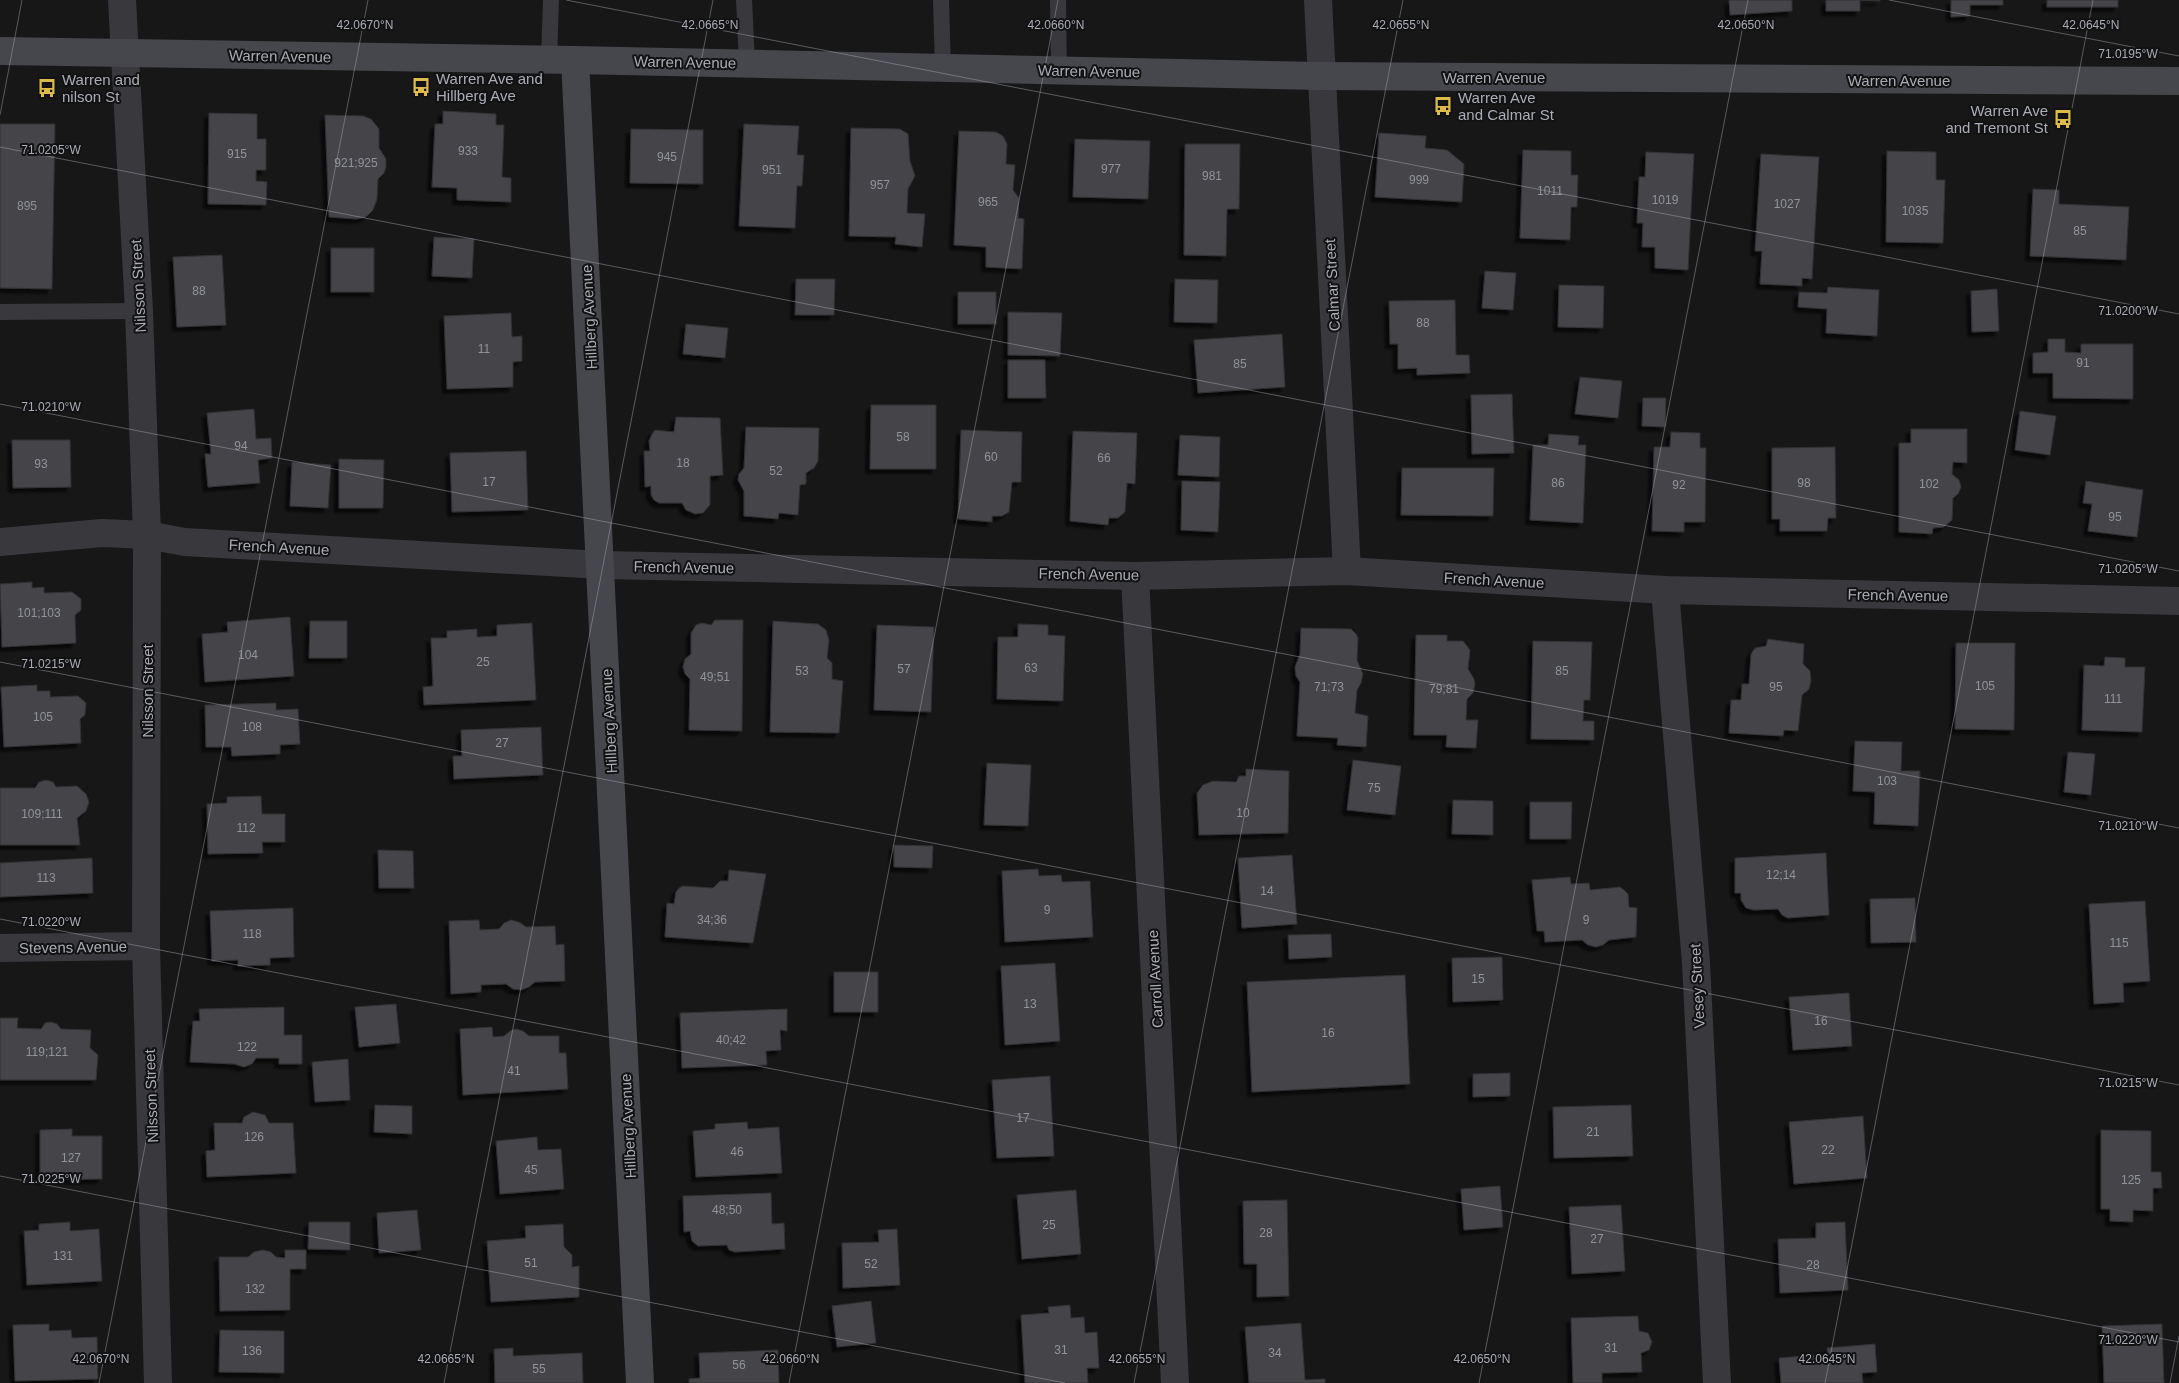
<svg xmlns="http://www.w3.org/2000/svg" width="2179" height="1383" font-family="Arial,sans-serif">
<defs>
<filter id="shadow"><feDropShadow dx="-4.5" dy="4.5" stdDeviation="1" flood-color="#0009"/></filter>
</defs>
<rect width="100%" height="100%" fill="#171718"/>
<g fill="#444448" stroke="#313134" filter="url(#shadow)">
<polygon points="1729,0 1792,0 1792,11 1730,15"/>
<polygon points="1826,0 1880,0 1880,1 1860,0 1860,11 1826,11"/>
<polygon points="1951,0 2003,0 2003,5 1970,5 1970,16 1951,17"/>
<rect x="2047" y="0" width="71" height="7"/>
<polygon points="443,111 496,114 496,125 504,125 502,177 511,178 511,202 457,200 457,188 432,187 435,124 443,124"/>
<polygon points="209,113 257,114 257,139 266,139 266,170 256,170 256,181 267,182 266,205 208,204"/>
<polygon points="325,115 363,116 371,119 379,129 379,148 386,159 386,167 384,173 378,179 377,199 373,210 366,217 357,219 329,217"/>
<polygon points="0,124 55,124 52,289 0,288"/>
<polygon points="744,124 799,126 797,155 804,155 802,186 797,186 795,228 739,226"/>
<polygon points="851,128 900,129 908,134 910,161 915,176 908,189 907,213 925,214 922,247 895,244 896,237 849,236"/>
<polygon points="631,129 703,130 703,184 630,183"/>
<polygon points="959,131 996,132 1003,136 1007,144 1006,164 1015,165 1013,190 1019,198 1018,218 1024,219 1022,269 986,267 986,247 954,245"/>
<polygon points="1379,133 1426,136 1425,148 1447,150 1464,164 1462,202 1375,197"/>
<polygon points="1075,139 1150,141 1148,199 1073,197"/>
<polygon points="1185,144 1240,144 1239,209 1227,209 1226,256 1184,255"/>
<polygon points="1523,150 1571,151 1571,175 1578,175 1577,207 1571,207 1570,240 1520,238"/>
<polygon points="1887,151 1936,152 1936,180 1945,180 1943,243 1886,242"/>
<polygon points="1646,152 1694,154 1688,270 1655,268 1655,247 1642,247 1643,223 1637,223 1639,177 1645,177"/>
<polygon points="1761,154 1819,157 1812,279 1802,278 1802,286 1760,284 1762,251 1755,251"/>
<polygon points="2033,189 2059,190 2059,204 2129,207 2126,260 2030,256"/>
<polygon points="434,237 474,239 472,278 432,276"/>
<rect x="331" y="248" width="43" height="44"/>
<polygon points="222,255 226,325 177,327 173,257"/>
<polygon points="1485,271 1516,273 1513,310 1482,308"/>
<polygon points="796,279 835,279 834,315 795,315"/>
<polygon points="1175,279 1218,280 1217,323 1174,322"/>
<polygon points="1559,285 1604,286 1603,328 1558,327"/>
<polygon points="1828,287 1879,290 1877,336 1826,333 1827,309 1798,307 1799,292 1827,293"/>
<polygon points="1997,289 1999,331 1972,332 1971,291"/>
<rect x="958" y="292" width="38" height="32"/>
<polygon points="1455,300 1456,355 1469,355 1470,373 1417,375 1417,368 1398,369 1398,344 1390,344 1389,301"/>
<polygon points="1008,312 1062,313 1060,356 1008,355"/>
<polygon points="511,313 512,337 522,336 522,361 513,362 513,387 447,389 444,316"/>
<polygon points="686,324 728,328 725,358 683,354"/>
<polygon points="1282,334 1285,387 1198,393 1194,340"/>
<polygon points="2048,339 2065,339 2065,352 2081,353 2081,344 2133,344 2133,399 2053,398 2053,373 2033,373 2033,353 2048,352"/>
<polygon points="1008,360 1045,360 1046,398 1008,398"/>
<polygon points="1580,377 1622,381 1618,418 1575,414"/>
<polygon points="1512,394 1514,453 1472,454 1471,395"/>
<polygon points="1643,398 1666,398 1665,427 1642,426"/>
<polygon points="871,405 936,405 936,469 870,469"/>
<polygon points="254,409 256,439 271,438 272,458 258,460 260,483 208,487 205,454 211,454 207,413"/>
<polygon points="2020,411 2056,416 2050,455 2015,450"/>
<polygon points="676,417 720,418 723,475 710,476 710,505 703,513 695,514 686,510 682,503 659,503 654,500 651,495 651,486 645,487 644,451 650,451 649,441 652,434 655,430 674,432"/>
<polygon points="746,427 819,428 818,461 814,468 806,473 806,484 800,485 798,515 779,513 778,519 744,516 744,491 738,480 739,474 744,468"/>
<polygon points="1911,429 1967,429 1967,463 1953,462 1952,474 1959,480 1961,487 1958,494 1953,498 1952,520 1944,527 1933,528 1932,534 1899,532 1899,443 1911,443"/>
<polygon points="961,430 1022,432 1021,482 1012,482 1009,512 1002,516 992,516 992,522 958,519"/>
<polygon points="1073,431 1137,433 1135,484 1127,483 1125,512 1118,518 1109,518 1108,525 1070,521"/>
<polygon points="1671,432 1700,433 1700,448 1706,448 1705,522 1684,522 1684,532 1652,531 1654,447 1670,447"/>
<polygon points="1549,434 1579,436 1578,445 1586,445 1583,523 1530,520 1533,445 1548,445"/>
<polygon points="1180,435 1220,437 1219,477 1178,475"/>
<polygon points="12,440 70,440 71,487 13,488"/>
<polygon points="1835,447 1836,518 1828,518 1827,531 1780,531 1780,519 1772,519 1772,448"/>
<polygon points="526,451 528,510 452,512 450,453"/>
<polygon points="339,459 384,460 383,508 339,508"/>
<polygon points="292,462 331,465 328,508 290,506"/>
<polygon points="1402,468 1494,468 1493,516 1401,515"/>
<polygon points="1182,481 1220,482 1218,532 1181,530"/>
<polygon points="2086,481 2143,490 2137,537 2088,531 2092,504 2083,503"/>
<polygon points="32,582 32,588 44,587 44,593 72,592 81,599 81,610 75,615 76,643 2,647 0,584"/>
<polygon points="290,617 294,676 205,682 202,634 228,632 227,622"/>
<polygon points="715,620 743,620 742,731 689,730 690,679 685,674 683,667 685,659 691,654 691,633 696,625 702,623 711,625"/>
<polygon points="310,621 347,621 347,658 309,658"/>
<polygon points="773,621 818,624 826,630 829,640 827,658 832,663 832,679 843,681 839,733 770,732"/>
<polygon points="532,623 536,700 424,705 423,687 433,686 431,638 447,638 447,631 477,629 477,637 497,636 497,625"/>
<polygon points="1018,624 1048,625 1048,635 1065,636 1063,701 997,699 998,637 1018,637"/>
<polygon points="877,625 934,627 931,712 874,710"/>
<polygon points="1301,628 1351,629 1356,634 1358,638 1357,660 1363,674 1361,683 1357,690 1355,713 1368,716 1366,747 1337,745 1338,738 1297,736 1300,682 1296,676 1295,667 1300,654"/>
<polygon points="1416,635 1447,635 1447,641 1463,641 1470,650 1468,669 1474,679 1475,685 1473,693 1467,699 1466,720 1478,720 1476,748 1446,747 1447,735 1414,735"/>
<polygon points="1768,639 1804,644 1803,664 1810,671 1811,681 1809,689 1802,695 1798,731 1784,730 1783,736 1729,733 1731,700 1741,700 1742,684 1749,684 1751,654 1755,648 1766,646"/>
<polygon points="1533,641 1592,642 1590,700 1584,700 1583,721 1594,721 1594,740 1531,739"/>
<polygon points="1956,643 2015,643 2014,730 1955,729"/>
<polygon points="2105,657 2125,658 2125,667 2145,667 2142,732 2082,730 2084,665 2104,666"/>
<polygon points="37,685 37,691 50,691 50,697 78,696 86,703 85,715 80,719 81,743 4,747 1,687"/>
<polygon points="276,703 276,710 298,709 300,744 280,745 280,754 232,756 231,747 206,747 205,705"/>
<polygon points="541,727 543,775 454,779 453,756 462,756 461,730"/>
<polygon points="1855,741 1902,742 1901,771 1920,771 1918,826 1874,824 1875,792 1853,791"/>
<polygon points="2068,752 2095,754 2091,795 2064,792"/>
<polygon points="1353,760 1401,766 1395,815 1347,810"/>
<polygon points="987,763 1031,765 1028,826 984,825"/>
<polygon points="1246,769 1289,771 1288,833 1199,835 1197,793 1203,785 1213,781 1236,782 1239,776 1246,776"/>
<polygon points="46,780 53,782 56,787 77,786 86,794 89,802 86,811 77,818 80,845 0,845 0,788 35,788 39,782"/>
<polygon points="261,796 262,814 285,814 285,842 262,842 263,853 208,854 207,804 227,803 227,797"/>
<polygon points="1453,800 1493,801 1493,835 1452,834"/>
<polygon points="1530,802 1572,802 1571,839 1530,839"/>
<polygon points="894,845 933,846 932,868 894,867"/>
<polygon points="378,850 413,851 414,888 379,888"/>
<polygon points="1826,853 1829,915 1788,918 1782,915 1778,909 1754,910 1746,908 1741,900 1741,893 1735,893 1735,858"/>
<polygon points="1292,855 1297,924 1242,928 1238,858"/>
<polygon points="92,858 93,893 0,897 0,863"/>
<polygon points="1038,869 1039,876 1061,875 1062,882 1090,881 1093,937 1005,942 1002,871"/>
<polygon points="729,870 766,874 753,943 665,937 667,903 674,904 676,892 679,888 683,886 713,888 720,881 728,881"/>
<polygon points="1570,877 1571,884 1589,883 1590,890 1620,887 1624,890 1628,894 1629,907 1637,908 1636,937 1609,940 1603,945 1596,947 1588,945 1582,940 1545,942 1544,931 1537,931 1532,880"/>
<polygon points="1915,898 1916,942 1871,943 1870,899"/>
<polygon points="2145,901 2150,981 2123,983 2124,1002 2094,1004 2089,904"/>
<polygon points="293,908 294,957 270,958 270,965 238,966 238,960 212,961 210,911"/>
<polygon points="479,920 480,930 499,929 504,923 511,920 519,922 526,927 555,926 556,945 564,944 565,981 535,982 529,987 521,990 513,989 506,984 481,985 481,992 451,994 449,921"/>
<polygon points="1331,934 1332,957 1289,959 1288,935"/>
<polygon points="1502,957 1503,1000 1453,1002 1452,958"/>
<polygon points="1055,963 1060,1041 1005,1045 1001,966"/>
<rect x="834" y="972" width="44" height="40"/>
<polygon points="1405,975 1410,1084 1252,1092 1247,982"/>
<polygon points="1849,993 1852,1046 1793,1050 1789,997"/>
<polygon points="396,1004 400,1043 359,1047 355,1007"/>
<polygon points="284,1007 284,1035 302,1035 302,1064 279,1064 279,1058 256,1058 252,1064 244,1067 234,1064 190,1062 193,1021 200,1021 199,1009"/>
<polygon points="787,1009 787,1031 780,1030 781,1050 766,1051 767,1065 682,1068 680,1013"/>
<polygon points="0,1018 18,1018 17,1028 41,1029 45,1023 51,1022 57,1024 61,1029 91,1030 90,1048 98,1055 96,1080 0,1080"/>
<polygon points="492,1027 493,1037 504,1036 510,1031 516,1029 523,1031 529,1036 559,1036 559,1053 566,1053 568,1089 463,1095 460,1029"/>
<polygon points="348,1059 350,1100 315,1102 312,1062"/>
<polygon points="1510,1073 1510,1096 1473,1097 1473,1074"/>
<polygon points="1050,1076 1054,1156 997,1158 992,1080"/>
<polygon points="375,1105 412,1106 412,1134 374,1132"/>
<polygon points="1631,1105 1633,1156 1554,1158 1553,1107"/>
<polygon points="253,1112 265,1115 269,1123 293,1123 296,1173 207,1177 206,1151 215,1150 214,1123 242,1123 244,1117"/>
<polygon points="1863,1116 1867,1178 1794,1184 1789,1122"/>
<polygon points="747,1122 748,1129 779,1127 782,1173 696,1177 693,1131 715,1129 715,1124"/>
<polygon points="72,1129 72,1136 102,1136 102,1179 40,1180 40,1130"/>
<polygon points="2101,1130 2151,1131 2151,1172 2161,1172 2162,1188 2153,1188 2153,1211 2133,1210 2133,1222 2110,1221 2110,1209 2101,1209"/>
<polygon points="537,1137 538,1150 561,1149 564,1189 500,1194 496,1141"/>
<polygon points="1500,1186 1503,1227 1464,1230 1461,1189"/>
<polygon points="1076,1190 1081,1254 1022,1259 1017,1195"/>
<polygon points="771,1193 772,1224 784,1223 785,1249 735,1252 729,1250 727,1245 698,1246 692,1241 690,1231 684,1232 683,1196"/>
<polygon points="1287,1200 1289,1296 1257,1297 1257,1264 1244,1264 1243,1201"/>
<polygon points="1621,1205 1625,1271 1572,1274 1569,1207"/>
<polygon points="417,1210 421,1250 379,1253 377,1213"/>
<polygon points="70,1222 70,1231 99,1229 102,1281 27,1285 24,1231 39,1230 39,1224"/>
<polygon points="309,1222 350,1222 350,1250 308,1249"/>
<polygon points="1845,1222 1848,1290 1780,1293 1778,1239 1816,1238 1816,1223"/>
<polygon points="563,1224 564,1247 572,1255 572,1267 579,1266 579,1297 491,1302 487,1241 526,1238 525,1226"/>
<polygon points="897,1229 900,1285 843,1288 842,1243 879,1242 878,1230"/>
<polygon points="263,1250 271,1252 276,1257 285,1258 285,1250 306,1250 306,1269 290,1269 290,1310 220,1311 219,1257 248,1257 254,1252"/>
<polygon points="871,1301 876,1343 837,1347 832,1306"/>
<polygon points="1070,1305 1071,1318 1084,1317 1085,1333 1097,1332 1099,1368 1087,1368 1088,1383 1025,1383 1021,1315 1049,1313 1048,1307"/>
<polygon points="1638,1316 1639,1331 1648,1333 1652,1342 1649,1350 1641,1353 1642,1372 1602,1373 1602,1383 1573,1383 1571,1318"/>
<polygon points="1301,1323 1305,1380 1325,1379 1325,1383 1249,1383 1245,1327"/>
<polygon points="49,1324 49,1331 71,1330 72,1338 97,1337 98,1379 15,1381 13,1325"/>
<polygon points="2162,1324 2164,1383 2104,1383 2102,1326"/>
<polygon points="220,1330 284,1331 284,1373 219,1372"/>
<polygon points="1875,1344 1877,1372 1862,1373 1863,1383 1781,1383 1779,1358 1828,1354 1827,1348"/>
<polygon points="513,1348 513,1356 582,1353 583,1383 495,1383 494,1349"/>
<polygon points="778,1350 779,1383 689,1383 689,1379 700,1378 699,1353"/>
</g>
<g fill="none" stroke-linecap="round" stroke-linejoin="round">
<g stroke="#38383d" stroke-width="16">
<polyline points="744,0 747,63"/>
<polyline points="941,0 943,68"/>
<polyline points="1058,0 1059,70"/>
<polyline points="549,59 551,0"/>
<polyline points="0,312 139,311"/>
</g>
<g stroke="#38383d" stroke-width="28">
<polyline points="122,0 139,311 147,535 146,946 158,1383"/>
<polyline points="1318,0 1347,571"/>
<polyline points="0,542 102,533 147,535 185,542 602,565 1135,576 1347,571 1665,590 2179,601"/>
<polyline points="1135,576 1175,1383"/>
<polyline points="1665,590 1696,963 1717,1383"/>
<polyline points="0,948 146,946"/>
</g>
<g stroke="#46474c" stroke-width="28">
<polyline points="0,51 575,60 1321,76 2179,81"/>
<polyline points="575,60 640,1383"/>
</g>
</g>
<path fill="none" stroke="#aaadb6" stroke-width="1" stroke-opacity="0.45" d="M566,0L2179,314M1889,0L2179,56M0,115L22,0M0,147L2179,571M0,404L2179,828M0,662L2179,1085M0,919L2179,1342M0,1176L1065,1383M99,1383L368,0M444,1383L713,0M789,1383L1058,0M1134,1383L1403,0M1479,1383L1748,0M1825,1383L2093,0M2170,1383L2179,1336"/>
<defs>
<g id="bus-bare" transform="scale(1.5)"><path d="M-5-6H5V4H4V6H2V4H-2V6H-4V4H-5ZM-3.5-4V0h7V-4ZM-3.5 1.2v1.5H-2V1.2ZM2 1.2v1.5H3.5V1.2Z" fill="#dcbb4b" stroke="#121213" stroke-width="2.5" paint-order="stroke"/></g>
</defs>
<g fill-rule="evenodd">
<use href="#bus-bare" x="421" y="87"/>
<use href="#bus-bare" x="47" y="88"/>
<use href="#bus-bare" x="1443" y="106"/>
<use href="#bus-bare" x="2063" y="119"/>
</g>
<g text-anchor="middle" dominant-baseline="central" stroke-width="4" stroke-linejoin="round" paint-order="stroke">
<g font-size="12" fill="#90939a">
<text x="468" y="151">933</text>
<text x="237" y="154">915</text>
<text x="667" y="157">945</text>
<text x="356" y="163">921;925</text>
<text x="1111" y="169">977</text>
<text x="772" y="170">951</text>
<text x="1212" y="176">981</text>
<text x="1419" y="180">999</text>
<text x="880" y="185">957</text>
<text x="1550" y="191">1011</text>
<text x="1665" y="200">1019</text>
<text x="988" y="202">965</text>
<text x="1787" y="204">1027</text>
<text x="27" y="206">895</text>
<text x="1915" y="211">1035</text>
<text x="2080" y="231">85</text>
<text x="199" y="291">88</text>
<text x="1423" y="323">88</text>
<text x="484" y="349">11</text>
<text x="2083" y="363">91</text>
<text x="1240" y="364">85</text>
<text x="903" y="437">58</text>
<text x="241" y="446">94</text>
<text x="991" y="457">60</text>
<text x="1104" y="458">66</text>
<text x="683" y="463">18</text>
<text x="41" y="464">93</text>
<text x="776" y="471">52</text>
<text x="489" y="482">17</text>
<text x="1558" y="483">86</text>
<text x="1804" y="483">98</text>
<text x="1929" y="484">102</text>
<text x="1679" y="485">92</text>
<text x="2115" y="517">95</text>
<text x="39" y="613">101;103</text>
<text x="248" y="655">104</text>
<text x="483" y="662">25</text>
<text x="1031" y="668">63</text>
<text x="904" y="669">57</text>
<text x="802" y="671">53</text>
<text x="1562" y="671">85</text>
<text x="715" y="677">49;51</text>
<text x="1985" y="686">105</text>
<text x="1329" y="687">71;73</text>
<text x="1776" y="687">95</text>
<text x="1444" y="689">79;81</text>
<text x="2113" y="699">111</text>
<text x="43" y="717">105</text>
<text x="252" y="727">108</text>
<text x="502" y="743">27</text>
<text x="1887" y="781">103</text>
<text x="1374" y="788">75</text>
<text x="1243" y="813">10</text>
<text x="42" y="814">109;111</text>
<text x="246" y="828">112</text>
<text x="1781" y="875">12;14</text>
<text x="46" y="878">113</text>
<text x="1267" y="891">14</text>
<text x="1047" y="910">9</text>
<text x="712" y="920">34;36</text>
<text x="1586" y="920">9</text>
<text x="252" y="934">118</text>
<text x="2119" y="943">115</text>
<text x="1478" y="979">15</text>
<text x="1030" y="1004">13</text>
<text x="1821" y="1021">16</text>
<text x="1328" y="1033">16</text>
<text x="731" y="1040">40;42</text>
<text x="247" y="1047">122</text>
<text x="47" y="1052">119;121</text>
<text x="514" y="1071">41</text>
<text x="1023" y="1118">17</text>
<text x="1593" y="1132">21</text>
<text x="254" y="1137">126</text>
<text x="1828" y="1150">22</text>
<text x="737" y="1152">46</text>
<text x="71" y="1158">127</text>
<text x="531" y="1170">45</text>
<text x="2131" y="1180">125</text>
<text x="727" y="1210">48;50</text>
<text x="1049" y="1225">25</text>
<text x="1266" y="1233">28</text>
<text x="1597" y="1239">27</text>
<text x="63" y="1256">131</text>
<text x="531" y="1263">51</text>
<text x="871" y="1264">52</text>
<text x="1813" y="1265">28</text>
<text x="255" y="1289">132</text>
<text x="1611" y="1348">31</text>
<text x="1061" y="1350">31</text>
<text x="252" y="1351">136</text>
<text x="1275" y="1353">34</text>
<text x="739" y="1365">56</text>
<text x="539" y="1369">55</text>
</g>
<g font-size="15" fill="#aaadb6" stroke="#121213">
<text transform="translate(280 56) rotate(1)">Warren Avenue</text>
<text transform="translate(685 62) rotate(1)">Warren Avenue</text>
<text transform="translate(1089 71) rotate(1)">Warren Avenue</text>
<text x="1494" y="77">Warren Avenue</text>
<text x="1899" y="80">Warren Avenue</text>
<text transform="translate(1332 285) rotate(-93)">Calmar Street</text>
<text transform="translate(138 286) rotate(-93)">Nilsson Street</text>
<text transform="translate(589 317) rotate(-93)">Hillberg Avenue</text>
<text transform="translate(279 547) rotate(3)">French Avenue</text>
<text transform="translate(684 567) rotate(1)">French Avenue</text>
<text transform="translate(1089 574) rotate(1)">French Avenue</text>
<text transform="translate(1494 580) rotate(3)">French Avenue</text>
<text transform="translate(1898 595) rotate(1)">French Avenue</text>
<text transform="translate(147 691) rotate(-90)">Nilsson Street</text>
<text transform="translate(609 721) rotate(-93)">Hillberg Avenue</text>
<text transform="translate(73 947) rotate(-1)">Stevens Avenue</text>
<text transform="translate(1155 979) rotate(-93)">Carroll Avenue</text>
<text transform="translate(1697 986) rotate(-93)">Vesey Street</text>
<text transform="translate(151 1096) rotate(-92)">Nilsson Street</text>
<text transform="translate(628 1126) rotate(-93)">Hillberg Avenue</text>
</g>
<g font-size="15" fill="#aaadb6" stroke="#121213" text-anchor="start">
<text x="436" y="78">Warren Ave and<tspan x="436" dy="17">Hillberg Ave</tspan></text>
<text x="62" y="79">Warren and<tspan x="62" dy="17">nilson St</tspan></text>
<text x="1458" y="97">Warren Ave<tspan x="1458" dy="17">and Calmar St</tspan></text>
<text x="2048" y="110" text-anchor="end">Warren Ave<tspan x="2048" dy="17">and Tremont St</tspan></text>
</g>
</g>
<g font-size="12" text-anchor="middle" fill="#aaadb6" stroke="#121213" stroke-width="4" stroke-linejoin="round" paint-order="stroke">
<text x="365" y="29">42.0670°N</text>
<text x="710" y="29">42.0665°N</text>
<text x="1056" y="29">42.0660°N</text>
<text x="1401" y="29">42.0655°N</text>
<text x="1746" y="29">42.0650°N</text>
<text x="2091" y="29">42.0645°N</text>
<text x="2128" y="58">71.0195°W</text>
<text x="51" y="154">71.0205°W</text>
<text x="2128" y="315">71.0200°W</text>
<text x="51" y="411">71.0210°W</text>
<text x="2128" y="573">71.0205°W</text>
<text x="51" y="668">71.0215°W</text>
<text x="2128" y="830">71.0210°W</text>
<text x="51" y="926">71.0220°W</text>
<text x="2128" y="1087">71.0215°W</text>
<text x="51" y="1183">71.0225°W</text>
<text x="2128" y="1344">71.0220°W</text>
<text x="101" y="1363">42.0670°N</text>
<text x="446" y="1363">42.0665°N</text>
<text x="791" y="1363">42.0660°N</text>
<text x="1137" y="1363">42.0655°N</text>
<text x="1482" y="1363">42.0650°N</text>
<text x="1827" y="1363">42.0645°N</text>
</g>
</svg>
